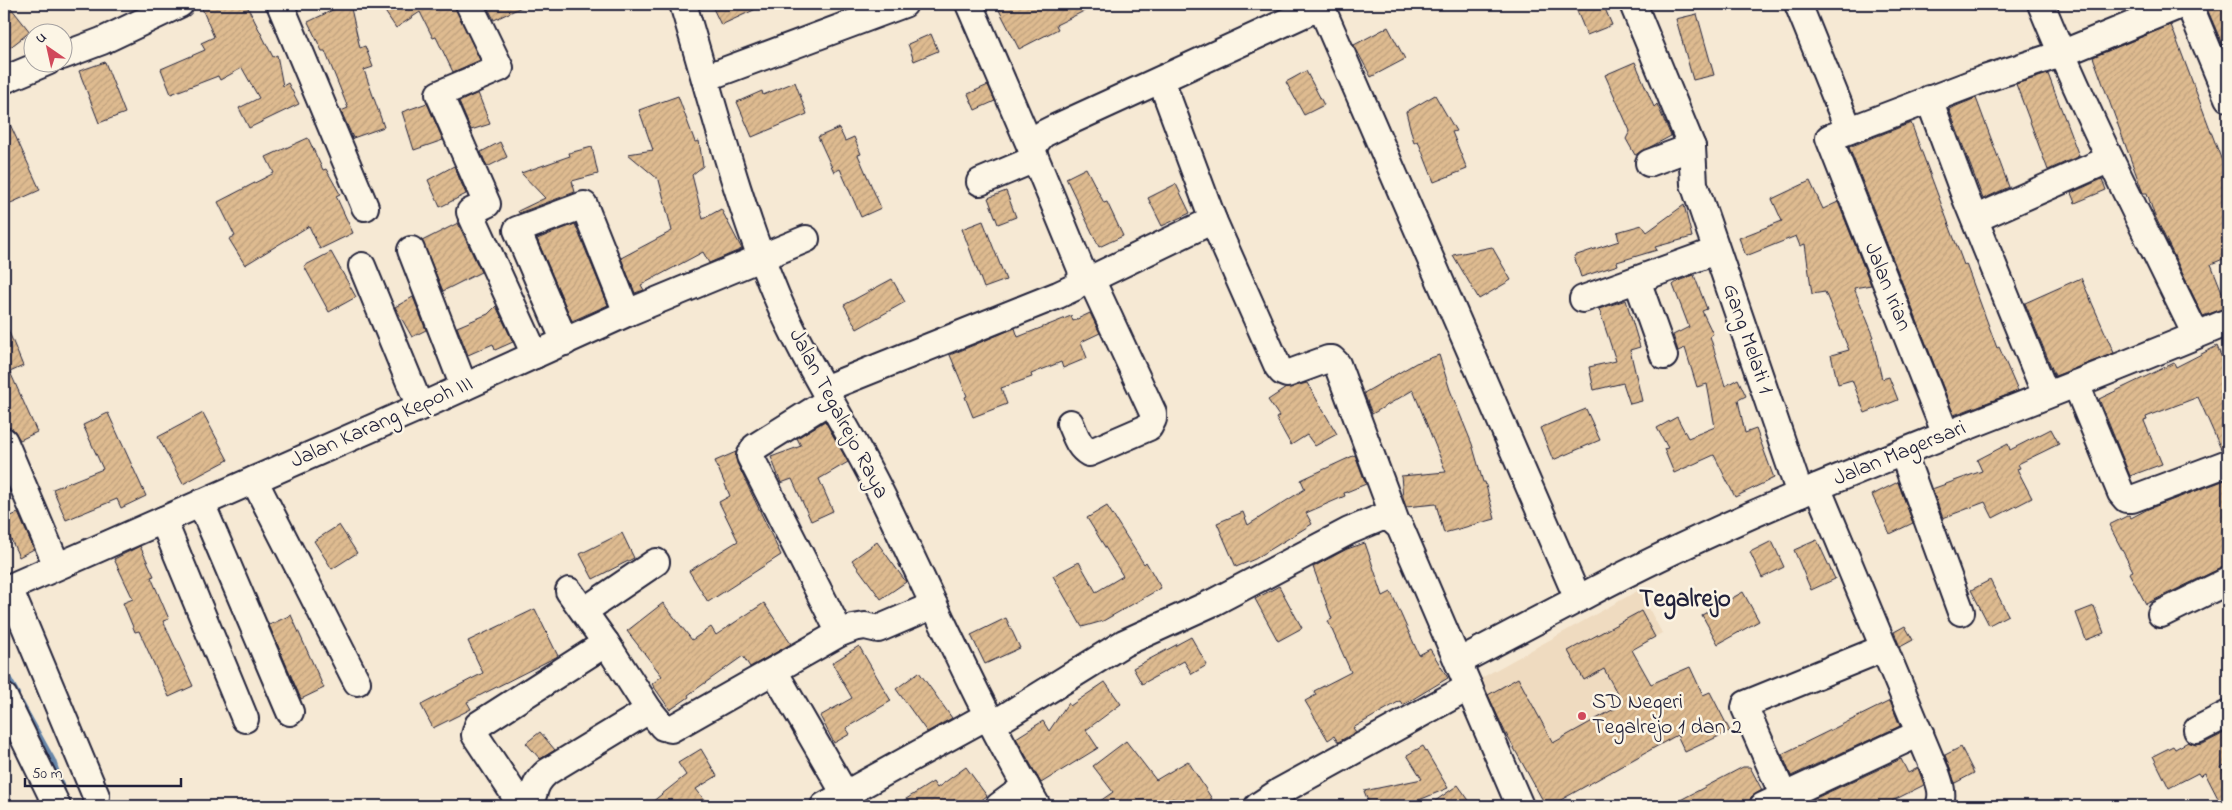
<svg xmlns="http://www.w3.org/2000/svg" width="2232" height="810" font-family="'Indie Flower',sans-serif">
<defs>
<pattern id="building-hatch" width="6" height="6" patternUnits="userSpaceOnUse" patternTransform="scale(1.25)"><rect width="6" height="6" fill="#debb90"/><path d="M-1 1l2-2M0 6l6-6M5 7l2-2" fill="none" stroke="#bea07d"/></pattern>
</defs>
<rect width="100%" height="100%" fill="#f6e9d4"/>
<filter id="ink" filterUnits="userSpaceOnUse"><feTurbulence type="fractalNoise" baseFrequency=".02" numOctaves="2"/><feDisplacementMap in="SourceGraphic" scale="10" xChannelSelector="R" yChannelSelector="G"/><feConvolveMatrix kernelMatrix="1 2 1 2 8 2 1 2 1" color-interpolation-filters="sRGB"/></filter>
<g filter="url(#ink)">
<polygon fill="#efdbc0" points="1639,590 1662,633 1632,650 1679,735 1550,806 1546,806 1476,681"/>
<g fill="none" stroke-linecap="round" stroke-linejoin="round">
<g stroke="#6685a8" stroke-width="6">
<polyline points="4,670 17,694"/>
<polyline points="21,703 53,761 63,791"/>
</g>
</g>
<g fill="url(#building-hatch)" stroke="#22223b">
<polygon points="4,4 8,4 30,32 4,52"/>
<polygon points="213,4 246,4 273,57 277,55 283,86 288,83 299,104 249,128 239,108 259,98 242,68 220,80 218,76 171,94 161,69 205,50 201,43 214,37 201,6"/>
<polygon points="345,4 350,4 360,48 365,46 373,67 364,70 384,127 353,138 341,111 348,108 325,51 322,51 308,22"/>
<polygon points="380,4 454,4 480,60 453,72 436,37 433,38 420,12 396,28"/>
<polygon points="486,4 528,4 494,20"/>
<polygon points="711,4 767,4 721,25"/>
<polygon points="1011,4 1098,4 1056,25 1058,29 1019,49 999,10"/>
<polygon points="1574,4 1603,4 1612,25 1587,35"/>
<polygon points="2205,4 2228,4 2228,43 2223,46"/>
<polygon points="1697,14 1714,75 1693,80 1676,19"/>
<polygon points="2171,25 2228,177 2228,257 2211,264 2228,307 2203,316 2154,214 2147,193 2143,193 2093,57"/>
<polygon points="1388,27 1405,59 1371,77 1354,45"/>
<polygon points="931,34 938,51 914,61 908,44"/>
<polygon points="105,62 125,113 99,123 79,71"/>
<polygon points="1635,62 1654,107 1657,104 1671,136 1635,155 1626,139 1630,131 1605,75"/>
<polygon points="1306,71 1324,105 1304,115 1286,82"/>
<polygon points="2048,74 2079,156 2048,170 2016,84"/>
<polygon points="795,82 807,114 752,137 737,102 762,91 763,95"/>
<polygon points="988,85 995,101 975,110 968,94"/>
<polygon points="478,93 490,124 471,130 459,102"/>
<polygon points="1435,95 1456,131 1452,132 1467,169 1434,182 1418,141 1414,143 1406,112"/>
<polygon points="678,96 695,142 699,141 703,166 692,175 703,219 721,209 742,249 709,263 703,252 641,285 644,290 635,293 621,258 672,231 659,180 628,154 653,150 639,110"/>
<polygon points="1976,98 2009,187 1983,199 1949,109"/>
<polygon points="427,103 443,140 414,150 402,112"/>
<polygon points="4,111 40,190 4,206"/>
<polygon points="1911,123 1964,265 1966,264 1997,348 1999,347 2018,391 1954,415 1849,147"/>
<polygon points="839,128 845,141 854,137 861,154 858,155 881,208 861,217 840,169 834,172 818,137"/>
<polygon points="308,138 323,170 326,169 340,194 336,196 353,233 320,249 309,226 245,265 229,239 235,236 218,202 274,173 266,157"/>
<polygon points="500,142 507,157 487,167 481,152"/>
<polygon points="592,147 598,174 572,181 575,192 519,213 518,211 545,198 521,173 570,156 569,153"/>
<polygon points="454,166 466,194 440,207 428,180"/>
<polygon points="1086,168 1104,203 1107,202 1123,236 1099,247 1066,178"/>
<polygon points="2102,179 2106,190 2075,203 2071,193"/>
<polygon points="1810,181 1823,209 1838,202 1871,285 1854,288 1874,337 1872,338 1882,379 1889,377 1898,400 1865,413 1852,380 1838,384 1831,355 1849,350 1825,292 1812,294 1805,244 1800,246 1796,236 1746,256 1739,238 1782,221 1772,199"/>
<polygon points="1176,184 1190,213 1162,226 1148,198"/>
<polygon points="1006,191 1016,217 998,224 988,198"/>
<polygon points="1684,205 1692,237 1655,247 1657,250 1617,262 1618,265 1581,277 1574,256 1619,241 1617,232 1642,225 1647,232"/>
<polygon points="983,221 1006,280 984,288 962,229"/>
<polygon points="458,223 481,272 443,291 422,241"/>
<polygon points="575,224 608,305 572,321 537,239"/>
<polygon points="1492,247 1511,280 1479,299 1453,255"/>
<polygon points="331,252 356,297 329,312 304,266"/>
<polygon points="1694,275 1707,309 1702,311 1713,334 1710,336 1725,386 1738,379 1746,396 1738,400 1745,433 1756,429 1774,478 1735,497 1714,455 1674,473 1664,449 1668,448 1657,428 1677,417 1688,438 1715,427 1707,384 1697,387 1685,348 1678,351 1673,335 1689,327 1673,285 1678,281"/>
<polygon points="2081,278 2114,353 2055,376 2025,303"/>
<polygon points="892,279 905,302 857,329 844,305"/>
<polygon points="413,297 426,330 412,337 395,307"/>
<polygon points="1626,300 1640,347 1630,350 1642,401 1630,404 1623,383 1594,390 1589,367 1616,361 1599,309"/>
<polygon points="496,306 513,342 495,350 493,344 468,355 457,327 488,314"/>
<polygon points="1090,313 1100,333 1081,342 1087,358 1063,368 1061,362 1031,374 1032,377 1001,388 1007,404 973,417 965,397 967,396 950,355 1015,328 1018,337 1071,316 1073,321"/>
<polygon points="4,320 23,366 10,372 37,432 20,440 13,429 4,426"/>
<polygon points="2217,346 2228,373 2228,448 2221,449 2198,397 2146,417 2147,420 2144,421 2162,464 2130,476 2099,399 2174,363 2176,367"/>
<polygon points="1439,355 1450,390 1472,444 1483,482 1485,482 1495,519 1444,533 1436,504 1406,507 1403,497 1401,476 1446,472 1413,390 1372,414 1364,393 1416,363"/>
<polygon points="1307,383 1337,434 1315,446 1307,435 1291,445 1276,418 1279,416 1268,400 1286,388"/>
<polygon points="1586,409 1600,440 1553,460 1540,428"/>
<polygon points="108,413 146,496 121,508 117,499 66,520 53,489 103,469 83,425"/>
<polygon points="203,413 228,460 183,484 158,437"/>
<polygon points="825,421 848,462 819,479 833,511 811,521 792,479 781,483 771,457 801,446 797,438"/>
<polygon points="2051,429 2059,444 2018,464 2020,468 2017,469 2032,498 1993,518 1985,502 1943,518 1932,489 1982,471 1977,460 2008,444 2010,450"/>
<polygon points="736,452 737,463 781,555 708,602 689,571 738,541 719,502 730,496 715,461"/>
<polygon points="1355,455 1366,484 1344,493 1345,496 1306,513 1312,524 1255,559 1236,567 1217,523 1243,512 1248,525 1305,489 1301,480"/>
<polygon points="2228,479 2228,566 2221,568 2146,604 2129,573 2133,571 2109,525 2129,515 2131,518 2148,509"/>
<polygon points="1898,482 1913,523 1890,534 1872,495"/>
<polygon points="1107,506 1144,564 1146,562 1161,588 1103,621 1082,627 1053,576 1079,562 1096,592 1123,576 1087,518"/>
<polygon points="18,513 34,549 19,557 4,524 4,519"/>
<polygon points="339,525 357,553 332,569 314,541"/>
<polygon points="622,533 634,558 593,579 580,554"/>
<polygon points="1817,540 1835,579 1811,590 1794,550"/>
<polygon points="1772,541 1784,567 1762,578 1750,552"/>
<polygon points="877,542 906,582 881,599 852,560"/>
<polygon points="1365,543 1383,596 1391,592 1419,655 1430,649 1448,678 1403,705 1400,701 1353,728 1356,732 1338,742 1334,736 1328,740 1305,701 1316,695 1314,691 1351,672 1328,621 1332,619 1313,567 1347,549"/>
<polygon points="140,546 154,576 151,577 169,619 163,621 193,686 169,697 139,631 135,632 123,603 133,599 114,559"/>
<polygon points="1990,580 2008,615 1989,625 1971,590"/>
<polygon points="1279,586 1302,628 1278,641 1255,599"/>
<polygon points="1743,592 1759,621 1718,644 1702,615"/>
<polygon points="663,603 692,640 711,627 716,635 764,603 791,644 750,667 743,656 688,695 689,697 670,710 652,684 662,676 627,631"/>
<polygon points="2094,606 2104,633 2086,640 2076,613"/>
<polygon points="535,609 558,656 467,702 471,709 433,728 421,705 483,673 468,641"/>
<polygon points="1641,611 1655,637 1632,650 1651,684 1690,667 1703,695 1710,692 1730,731 1685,752 1677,735 1550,806 1546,806 1505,732 1488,695 1518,678 1553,743 1623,704 1604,669 1584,680 1568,651"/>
<polygon points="291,615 324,688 301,699 269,625"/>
<polygon points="1006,618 1020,648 985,664 971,635"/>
<polygon points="1905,626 1913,640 1900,647 1894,632"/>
<polygon points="1191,637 1207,665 1192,674 1184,661 1142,684 1133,668"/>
<polygon points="859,646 891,701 846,728 850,734 834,743 820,716 852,698 832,663"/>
<polygon points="919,672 952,718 927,732 896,689"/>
<polygon points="1105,682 1121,704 1086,730 1098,748 1041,783 1016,738 1043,721 1049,731 1068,703 1070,706"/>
<polygon points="1890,701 1900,726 1791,776 1782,754"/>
<polygon points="2228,731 2228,763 2221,767 2228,780 2228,806 2222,806 2205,773 2200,776 2198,773 2169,788 2153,756 2173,746 2175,749 2188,742 2196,745 2203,744"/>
<polygon points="540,732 555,750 540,759 526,743"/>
<polygon points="1126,741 1156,780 1188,761 1212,799 1199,806 1178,806 1173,798 1163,806 1093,806 1113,792 1093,766"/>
<polygon points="1423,746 1448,788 1405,806 1370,806 1364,791 1422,779 1407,755"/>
<polygon points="1961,747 1974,773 1955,783 1945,755"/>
<polygon points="701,749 717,776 696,789 709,806 647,806 686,775 678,763"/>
<polygon points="1901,759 1908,773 1918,768 1924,785 1892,801 1895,806 1807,806 1805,803"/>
<polygon points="966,767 987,796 973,806 961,806 956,799 948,804 949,806 895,806 933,782 937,788"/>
<polygon points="1743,767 1750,767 1762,790 1751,797 1748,806 1669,806"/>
<polygon points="1458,785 1473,806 1428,806"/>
</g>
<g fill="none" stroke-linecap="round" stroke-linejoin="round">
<g stroke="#22223b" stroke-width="30">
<g id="minor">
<polyline points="280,4 365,207"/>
<polyline points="469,4 500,68 439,94 487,204 470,212 535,355"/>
<path d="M683,4C712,100 737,202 776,295C807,368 853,434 887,506C936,607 980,709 1037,806"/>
<polyline points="969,4 1032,150"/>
<polyline points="1320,4 1578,599 1458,662"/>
<polyline points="1633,4 1692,147 1694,184 1800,494"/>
<polyline points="1798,4 1849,130"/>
<path d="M2041,4C2087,117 2143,226 2196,335"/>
<polyline points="2189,4 2228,98"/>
<polyline points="62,56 102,41 180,4"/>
<polyline points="705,78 904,4"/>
<polyline points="4,80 47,62"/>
<polyline points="1929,99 1965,196 2046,395"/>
<polyline points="1649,163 1692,147"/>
<polyline points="980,182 1035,159"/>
<polyline points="1975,219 2110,159"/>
<polyline points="1213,220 1278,367 1282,372 1287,374 1328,359 1332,359 1337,364 1396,522"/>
<polyline points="411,250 464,387"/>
<polyline points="362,266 420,407"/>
<polyline points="1082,280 1091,279 1213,220 1161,80"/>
<polyline points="1637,280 1664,356"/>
<polyline points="1583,299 1716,251"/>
<polyline points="565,342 517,230 584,205 627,313"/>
<polyline points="2076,384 2121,493 2126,499 2132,499 2228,463"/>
<polyline points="824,389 1058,295 1073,288 1082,280 1081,269 1032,150 1037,141 1043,134 1055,128 1321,6"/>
<polyline points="830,400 755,447 750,456 840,633"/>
<path d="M1070,423C1075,434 1078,447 1089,453L1149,427L1153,419V413L1091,279"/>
<polyline points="1946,435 1829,138 1984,79 2061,54 2183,4"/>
<polyline points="4,441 57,566"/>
<polyline points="1903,453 1961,612"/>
<polyline points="254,480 357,682"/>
<path d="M1817,487L1936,773C1940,784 1944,795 1939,806"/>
<polyline points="201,503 290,712"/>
<polyline points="163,520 245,719"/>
<polyline points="9,588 96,796"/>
<polyline points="4,590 420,407 627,313 806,239"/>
<polyline points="569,591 606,643 649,710 663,727 671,729 840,633 853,628 865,626 878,629 934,605"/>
<path d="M1578,599C1786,487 2012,414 2228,322"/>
<polyline points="584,611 656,562"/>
<polyline points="2161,614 2228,581"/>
<polyline points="774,671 845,794"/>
<polyline points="4,697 57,806"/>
<polyline points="992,725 1124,643 1214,602 1349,531 1380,518 1390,518 1400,527 1520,806"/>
<polyline points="2197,730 2228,714"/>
<polyline points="1784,797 1745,708 1746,704 1884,648"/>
<polyline points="522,806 475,735 478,725 606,643"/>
<path d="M527,806C538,792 530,787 547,772L649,710"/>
<polyline points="824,806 987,716"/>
<polyline points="999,806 1026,786"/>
<polyline points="1258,806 1279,792 1469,687"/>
<polyline points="1763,806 1920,733"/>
</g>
</g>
<use href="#minor" stroke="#fcf5e5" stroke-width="26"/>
</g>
</g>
<circle fill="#d1495b" stroke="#fcf5e5" stroke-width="2" cx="1582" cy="716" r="5"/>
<g text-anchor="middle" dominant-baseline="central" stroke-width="5" stroke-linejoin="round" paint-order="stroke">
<g font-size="22" fill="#22223b" stroke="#fcf5e5">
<text transform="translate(1887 287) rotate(68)">Jalan Irian</text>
<text transform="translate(1747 339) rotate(71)">Gang Melati 1</text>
<text transform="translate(838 414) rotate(62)">Jalan Tegalrejo Raya</text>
<text transform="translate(382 423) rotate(-24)">Jalan Karang Kepoh III</text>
<text transform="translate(1900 454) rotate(-22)">Jalan Magersari</text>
</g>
<g font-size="22" fill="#22223b" stroke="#fcf5e5" text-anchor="start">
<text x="1592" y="703">SD Negeri<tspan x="1592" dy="25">Tegalrejo 1 dan 2</tspan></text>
</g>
<g font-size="25" font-weight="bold" fill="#22223b" stroke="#fcf5e5">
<text x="1685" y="600">Tegalrejo</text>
</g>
</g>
<rect width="2232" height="810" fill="none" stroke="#fcf5e5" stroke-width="20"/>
<rect x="10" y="10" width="2212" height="790" fill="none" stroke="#22223b" stroke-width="2" filter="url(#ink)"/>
<g transform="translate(48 48) rotate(326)"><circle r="24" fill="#fcf5e5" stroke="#a5a1a1"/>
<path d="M0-4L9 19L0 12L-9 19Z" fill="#d1495b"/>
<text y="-8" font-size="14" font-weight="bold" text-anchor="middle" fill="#22223b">U</text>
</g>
<path d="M25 778v8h156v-8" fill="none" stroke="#22223b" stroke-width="2.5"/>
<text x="32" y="778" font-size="15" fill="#22223b" stroke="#fcf5e5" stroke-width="4" paint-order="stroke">50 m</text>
</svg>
